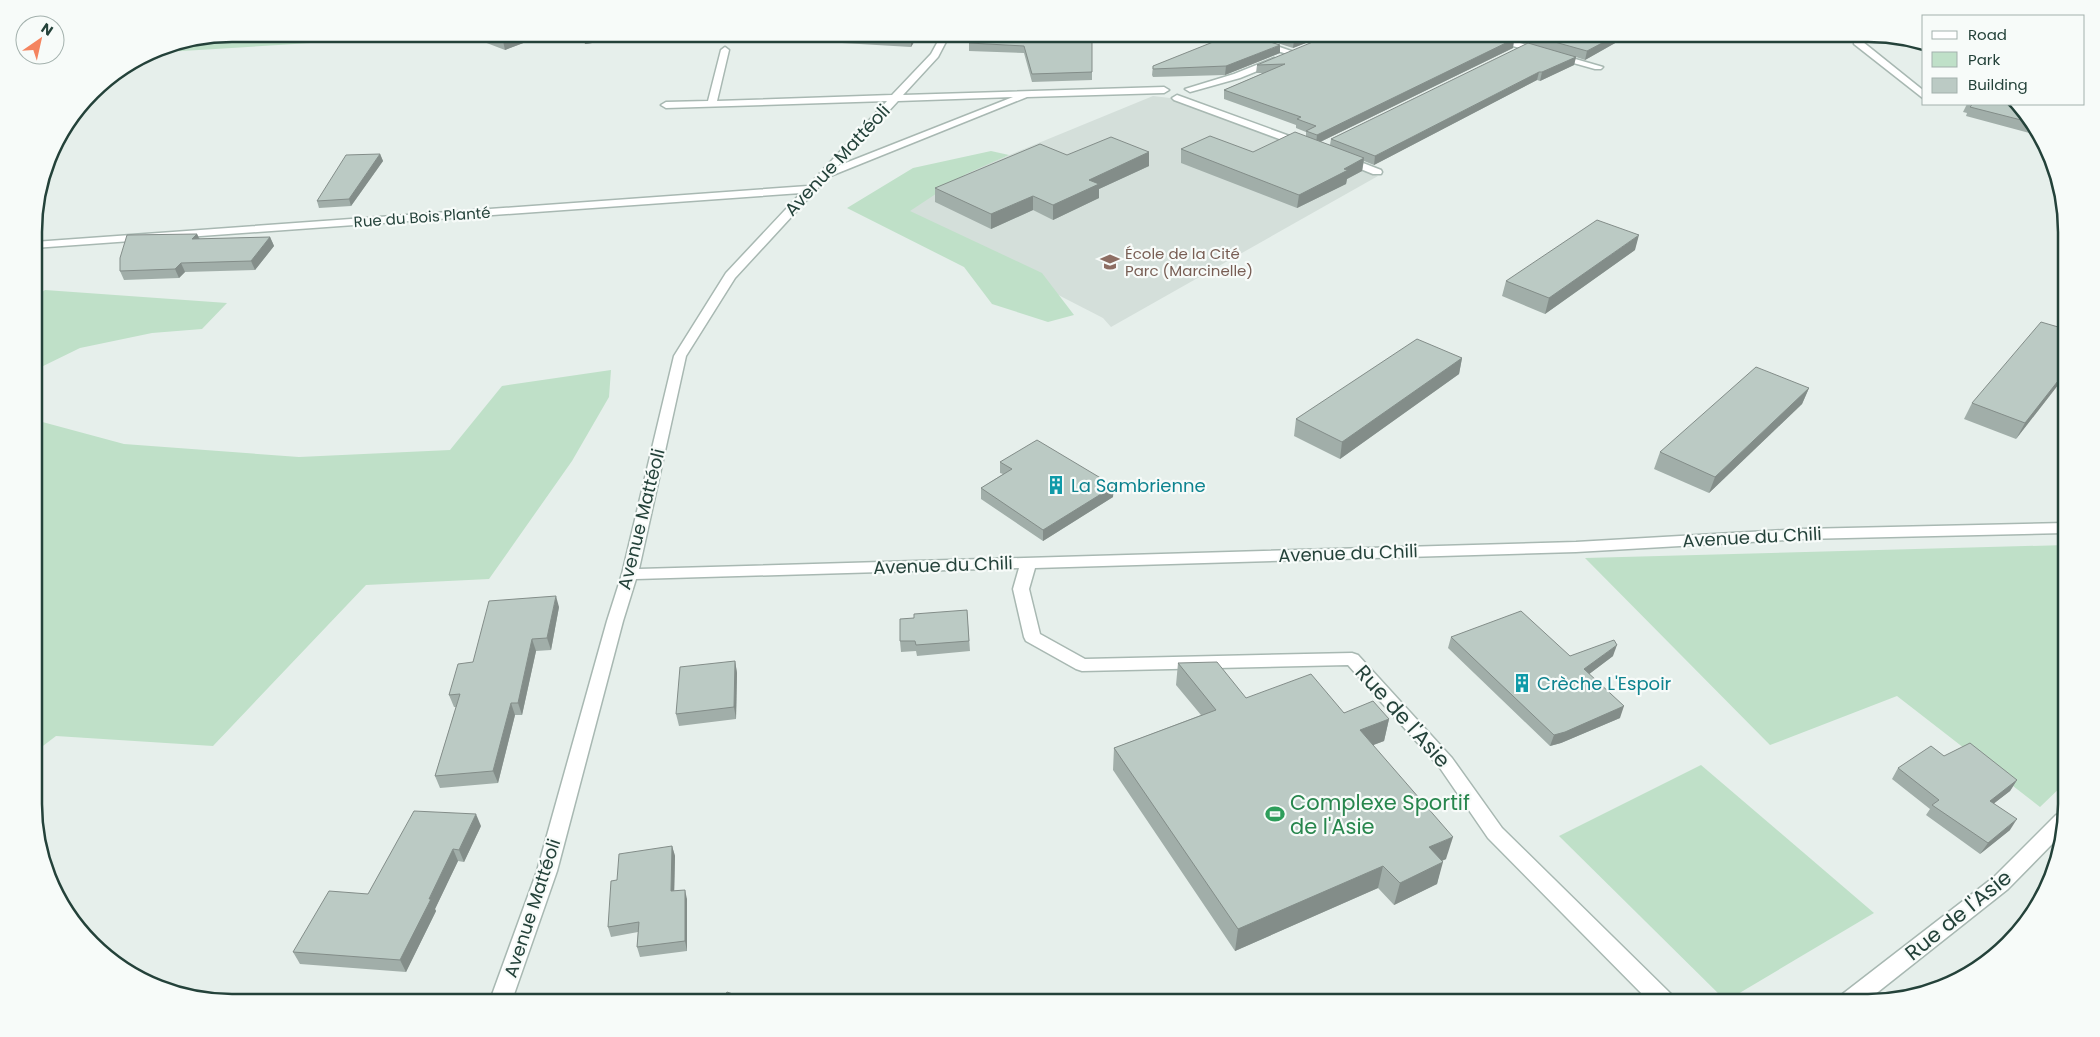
<svg xmlns="http://www.w3.org/2000/svg" width="2100" height="1037" font-family="Poppins,sans-serif">
<rect width="100%" height="100%" fill="#e6efeb"/>
<polygon fill="#d4dfda" points="1153,96 1170,98 1378,176 1111,327 1103,318 885,206"/>
<g fill="#bfe0c8">
<polygon points="233,34 456,34 150,53 157,49"/>
<polygon points="991,151 1009,155 966,174 910,211 1042,273 1074,315 1048,322 992,304 964,267 847,208 913,168"/>
<polygon points="45,290 227,303 202,329 152,333 80,348 35,370 34,298"/>
<polygon points="611,370 609,397 572,461 489,579 366,585 213,746 56,736 35,752 35,420 124,444 299,457 450,450 502,386"/>
<polygon points="2066,545 2066,782 2040,807 1897,696 1770,745 1585,558"/>
<polygon points="1701,765 1874,913 1726,1001 1559,836"/>
</g>
<g fill="none" stroke-linecap="round" stroke-linejoin="round">
<g stroke="#a8b8b2" stroke-width="3">
<g id="minor">
<path d="M942,34H950L938,57L903,95L1164,87L1169,90L1164,93L1027,97L828,177L735,278L686,356L639,569L1576,542L1802,529L2065,523V533L1802,539L1576,552L1035,568L1029,589L1040,634L1085,659L1352,653L1358,655L1452,758L1502,828L1673,996L1676,1003H1651L1488,838L1440,768L1348,665L1082,671L1076,669L1026,641L1024,637L1013,589L1019,568L636,579L623,621L557,871L511,1003H489L537,871L607,621L622,574L674,356L726,273L801,193L34,248V242L808,186L887,101L666,108L661,105L666,102L708,101L721,50L725,47L729,50L717,101L892,95L931,54ZM1013,97L838,166L898,101Z"/>
<polygon points="1230,34 1242,34 1297,53 1296,55 1290,55 1231,36"/>
<polygon points="1476,34 1489,34 1603,67 1601,69 1595,69 1477,36"/>
<polygon points="1864,34 1873,35 1863,42 1924,91 1924,99 1854,44 1854,40"/>
<polygon points="1274,58 1278,61 1277,63 1240,78 1190,92 1185,89 1234,74"/>
<polygon points="1177,95 1306,142 1307,144 1302,147 1298,146 1174,100 1172,98"/>
<polygon points="1345,156 1381,170 1382,172 1381,174 1373,174 1341,161 1340,159"/>
<polygon points="2064,813 2059,837 2008,889 1864,1003 1837,1003 1840,996 1994,877 2056,815"/>
</g>
</g>
<use href="#minor" fill="#fff" fill-rule="evenodd"/>
</g>
<g fill="#a1aea9" fill-rule="evenodd">
<polygon points="463,34 656,34 585,44 584,38 526,42 505,50"/>
<polygon points="841,34 919,34 911,47 842,43 841,35"/>
<polygon points="1092,34 1092,80 1032,82 1024,53 969,51 969,43"/>
<polygon points="1248,34 1329,34 1293,48"/>
<path d="M1495,34H1625L1624,38L1585,60L1576,57L1574,65L1540,81L1537,80L1374,165L1364,161L1362,171L1347,179L1346,184L1297,208L1181,163V149L1253,152L1306,136V132L1296,128V125L1224,99V90L1263,73H1256L1257,65ZM1514,39L1534,45L1331,139L1330,145L1320,142L1513,48Z"/>
<polygon points="1280,53 1225,75 1153,77 1152,75 1153,66"/>
<polygon points="1967,104 2033,122 2037,135 1966,116 1967,113 1963,112"/>
<polygon points="1149,152 1149,166 1099,189 1099,198 1053,220 1033,210 991,229 935,202 935,188 1067,155"/>
<polygon points="380,154 383,161 351,206 319,208 317,201"/>
<polygon points="197,234 200,239 270,237 274,246 255,270 185,272 179,278 124,280 120,271"/>
<polygon points="1635,250 1545,314 1502,296 1506,281"/>
<polygon points="1462,358 1459,374 1340,459 1294,436 1296,419"/>
<polygon points="2065,376 2016,439 1964,419 1972,403"/>
<polygon points="1809,388 1802,404 1709,493 1654,469 1660,452"/>
<polygon points="1000,462 1113,497 1043,541 981,499 981,488 1003,474 1000,473"/>
<polygon points="559,607 551,650 536,651 522,715 515,715 498,783 440,788 435,776 456,707 454,707 449,695 473,662"/>
<polygon points="967,610 970,651 917,656 916,651 901,652 900,641 914,618"/>
<polygon points="1451,637 1570,656 1613,656 1589,674 1620,718 1561,743 1550,746 1448,648"/>
<polygon points="735,661 737,673 736,719 679,726 676,714"/>
<polygon points="1178,663 1246,698 1389,719 1384,741 1373,745 1446,859 1442,861 1437,884 1394,905 1378,888 1235,951 1113,770 1114,748 1201,715 1176,685"/>
<polygon points="1944,756 2017,780 2010,791 1994,803 2010,830 1980,854 1926,815 1930,809 1892,779 1898,768"/>
<polygon points="481,826 464,862 458,861 435,909 436,911 406,972 300,964 293,952 368,894"/>
<polygon points="672,846 675,856 674,891 687,899 687,951 640,957 637,947 638,932 611,937 608,927 617,880"/>
</g>
<g fill="#838d89">
<polygon points="524,34 656,34 585,44 584,38 526,42 505,50 503,41"/>
<polygon points="914,34 919,34 911,47 911,39"/>
<polygon points="1309,34 1329,34 1293,48 1294,40"/>
<polygon points="1619,34 1625,34 1624,38 1585,60 1587,51"/>
<polygon points="1514,39 1513,48 1316,144 1317,135"/>
<polygon points="1280,45 1280,53 1225,75 1226,66"/>
<polygon points="1576,57 1574,65 1540,81 1542,72"/>
<polygon points="1539,72 1537,80 1374,165 1375,156"/>
<polygon points="1149,152 1149,166 1099,189 1099,198 1053,220 1053,205 1089,180"/>
<polygon points="380,154 383,161 351,206 349,199"/>
<polygon points="1364,158 1362,171 1347,179 1346,184 1297,208 1299,195 1344,169"/>
<polygon points="1033,196 1033,210 991,229 991,214"/>
<polygon points="197,234 201,243 192,239"/>
<polygon points="1639,235 1635,250 1545,314 1549,298"/>
<polygon points="270,237 274,246 255,270 251,261"/>
<polygon points="181,263 185,272 179,278 175,269"/>
<polygon points="1462,358 1459,374 1340,459 1342,442"/>
<polygon points="2065,372 2065,376 2016,439 2025,423"/>
<polygon points="1809,388 1802,404 1709,493 1715,477"/>
<polygon points="1114,486 1113,497 1043,541 1043,530"/>
<polygon points="556,596 559,607 551,650 547,638"/>
<polygon points="532,639 536,651 522,715 518,703"/>
<polygon points="1617,645 1613,656 1580,681 1584,669"/>
<polygon points="735,661 737,673 736,719 734,707"/>
<polygon points="511,703 515,715 498,783 493,771"/>
<polygon points="1624,706 1620,718 1561,743 1550,746 1554,735"/>
<polygon points="1389,719 1384,741 1355,752 1360,730"/>
<polygon points="2017,780 2010,791 1983,812 1990,801"/>
<polygon points="476,814 481,826 464,862 459,850"/>
<polygon points="2017,819 2010,830 1980,854 1988,843"/>
<polygon points="1453,837 1446,859 1423,869 1429,847"/>
<polygon points="672,846 675,856 674,901 671,891"/>
<polygon points="453,849 458,861 435,909 436,911 406,972 400,960"/>
<polygon points="1443,862 1437,884 1394,905 1400,883"/>
<polygon points="1383,866 1378,888 1235,951 1238,929"/>
<polygon points="685,890 687,899 687,951 685,941"/>
</g>
<g fill="#bbcac4" stroke="#838d89">
<polygon points="483,34 529,34 524,34 503,41"/>
<polygon points="583,34 596,34 583,36"/>
<polygon points="841,34 914,34 911,39 841,35"/>
<polygon points="971,34 1092,34 1092,72 1032,74 1024,46 969,43"/>
<polygon points="1233,34 1244,34 1280,45 1226,66 1153,69 1153,66"/>
<polygon points="1275,34 1309,34 1294,40"/>
<polygon points="1332,34 1494,34 1514,39 1317,135 1306,131 1316,126 1297,119 1301,117 1224,90 1285,64 1257,65"/>
<polygon points="1526,34 1619,34 1587,51"/>
<polygon points="1528,43 1576,57 1542,72 1539,72 1375,156 1331,139"/>
<polygon points="1967,104 2016,104 2033,123 1970,107 1972,105"/>
<polygon points="1295,132 1364,158 1344,169 1348,170 1299,195 1181,149 1210,136 1253,152"/>
<polygon points="1111,137 1149,152 1089,180 1099,184 1053,205 1033,196 991,214 935,188 1040,144 1067,155"/>
<polygon points="380,154 349,199 317,201 346,155"/>
<polygon points="1597,220 1639,235 1549,298 1506,281"/>
<polygon points="197,234 192,239 270,237 251,261 181,263 175,269 120,271 120,258 127,235"/>
<polygon points="2041,322 2065,329 2065,372 2025,423 1972,403"/>
<polygon points="1417,339 1462,358 1342,442 1296,419"/>
<polygon points="1756,367 1809,388 1715,477 1660,452"/>
<polygon points="1037,440 1114,486 1043,530 981,488 1012,469 1000,462"/>
<polygon points="556,596 547,638 532,639 518,703 511,703 493,771 435,776 460,694 449,695 458,664 473,662 489,601"/>
<polygon points="967,610 969,641 916,645 915,641 900,641 900,619 914,618 914,614"/>
<polygon points="1521,611 1570,656 1614,640 1617,645 1584,669 1624,706 1565,732 1554,735 1451,637"/>
<polygon points="735,661 734,707 676,714 680,667"/>
<polygon points="1217,662 1246,698 1311,674 1344,713 1373,701 1389,719 1360,730 1453,837 1429,847 1443,862 1400,883 1383,866 1238,929 1114,748 1216,710 1178,663"/>
<polygon points="1970,743 2017,780 1990,801 2017,819 1988,843 1932,805 1939,800 1898,768 1931,746 1944,756"/>
<polygon points="414,811 476,814 459,850 453,849 429,899 431,899 400,960 293,952 329,891 368,894"/>
<polygon points="672,846 671,891 685,890 685,941 637,947 639,922 608,927 611,881 617,880 619,854"/>
<polygon points="727,992 760,1003 720,1003"/>
</g>
<defs>
<g id="school-bare" transform="scale(1.5)"><path d="M0-5L7-2L0 1L-7-2ZM-4 1L0 2.5L4 1V4Q0 6-4 4Z" fill="#8d6e63" stroke="#f7fbf9" stroke-width="2.5" paint-order="stroke"/></g>
<g id="building-bare" transform="scale(1.5)"><path d="M-4-6H4V6H1V3H-1V6H-4ZM-2.5-4.3h1.7v1.8h-1.7ZM.8-4.3h1.7v1.8H.8ZM-2.5-1h1.7V.8h-1.7ZM.8-1h1.7V.8H.8Z" fill="#0f9aa8" stroke="#f7fbf9" stroke-width="2.5" paint-order="stroke"/></g>
<g id="stadium-bare" transform="scale(1.5)"><path d="M0-5a6.5 5 0 1 0 0 10a6.5 5 0 1 0 0-10ZM-3.5-1.8h7v3.6h-7Z" fill="#2e9e5b" stroke="#f7fbf9" stroke-width="2.5" paint-order="stroke"/></g>
</defs>
<g fill-rule="evenodd">
<use href="#school-bare" x="1110" y="262"/>
<use href="#building-bare" x="1056" y="485"/>
<use href="#building-bare" x="1522" y="683"/>
<use href="#stadium-bare" x="1275" y="814"/>
</g>
<g text-anchor="middle" dominant-baseline="central" stroke-width="4.5" stroke-linejoin="round" paint-order="stroke">
<g font-size="15" fill="#24423a" stroke="#f7fbf9">
<text transform="translate(422 217) rotate(-4)">Rue du Bois Planté</text>
</g>
<g font-size="15" fill="#785e54" stroke="#f7fbf9" text-anchor="start">
<text x="1125" y="253">École de la Cité<tspan x="1125" dy="17">Parc (Marcinelle)</tspan></text>
</g>
<g font-size="18" fill="#24423a" stroke="#f7fbf9">
<text transform="translate(837 160) rotate(-47)">Avenue Mattéoli</text>
<text transform="translate(641 519) rotate(-76)">Avenue Mattéoli</text>
<text transform="translate(1752 537) rotate(-3)">Avenue du Chili</text>
<text transform="translate(1348 553) rotate(-2)">Avenue du Chili</text>
<text transform="translate(943 565) rotate(-2)">Avenue du Chili</text>
<text transform="translate(532 908) rotate(-72)">Avenue Mattéoli</text>
</g>
<g font-size="18" fill="#0d838f" stroke="#f7fbf9" text-anchor="start">
<text x="1071" y="485">La Sambrienne</text>
<text x="1537" y="683">Crèche L'Espoir</text>
</g>
<g font-size="21" fill="#24423a" stroke="#f7fbf9">
<text transform="translate(1403 716) rotate(48)">Rue de l'Asie</text>
<text transform="translate(1958 915) rotate(-39)">Rue de l'Asie</text>
</g>
<g font-size="21" fill="#27864d" stroke="#f7fbf9" text-anchor="start">
<text x="1290" y="802">Complexe Sportif<tspan x="1290" dy="24">de l'Asie</tspan></text>
</g>
</g>
<path d="M0 0H2100V1037H0ZM232 42H1868A190 190 0 0 1 2058 232V804A190 190 0 0 1 1868 994H232A190 190 0 0 1 42 804V232A190 190 0 0 1 232 42Z" fill="#f7fbf9" fill-rule="evenodd"/>
<path fill="none" stroke="#24423a" stroke-width="2.5" d="M232 42H1868A190 190 0 0 1 2058 232V804A190 190 0 0 1 1868 994H232A190 190 0 0 1 42 804V232A190 190 0 0 1 232 42Z"/>
<rect x="1922" y="15" width="162" height="90" fill="#f7fbf9" stroke="#a3b1ad"/>
<rect x="1932" y="31" width="25" height="8" fill="#ffffff" stroke="#a3b1ad"/>
<text x="1968" y="40" font-size="15" fill="#24423a">Road</text>
<rect x="1932" y="52" width="25" height="15" fill="#bfe0c8" stroke="#a3b1ad"/>
<text x="1968" y="65" font-size="15" fill="#24423a">Park</text>
<rect x="1932" y="78" width="25" height="15" fill="#bbcac4" stroke="#a3b1ad"/>
<text x="1968" y="90" font-size="15" fill="#24423a">Building</text>
<g transform="translate(40 40) rotate(34)"><circle r="24" fill="#f7fbf9" stroke="#a3b1ad"/>
<path d="M0-4L9 19L0 12L-9 19Z" fill="#f4845f"/>
<text y="-8" font-size="14" font-weight="bold" text-anchor="middle" fill="#24423a">N</text>
</g>
</svg>
